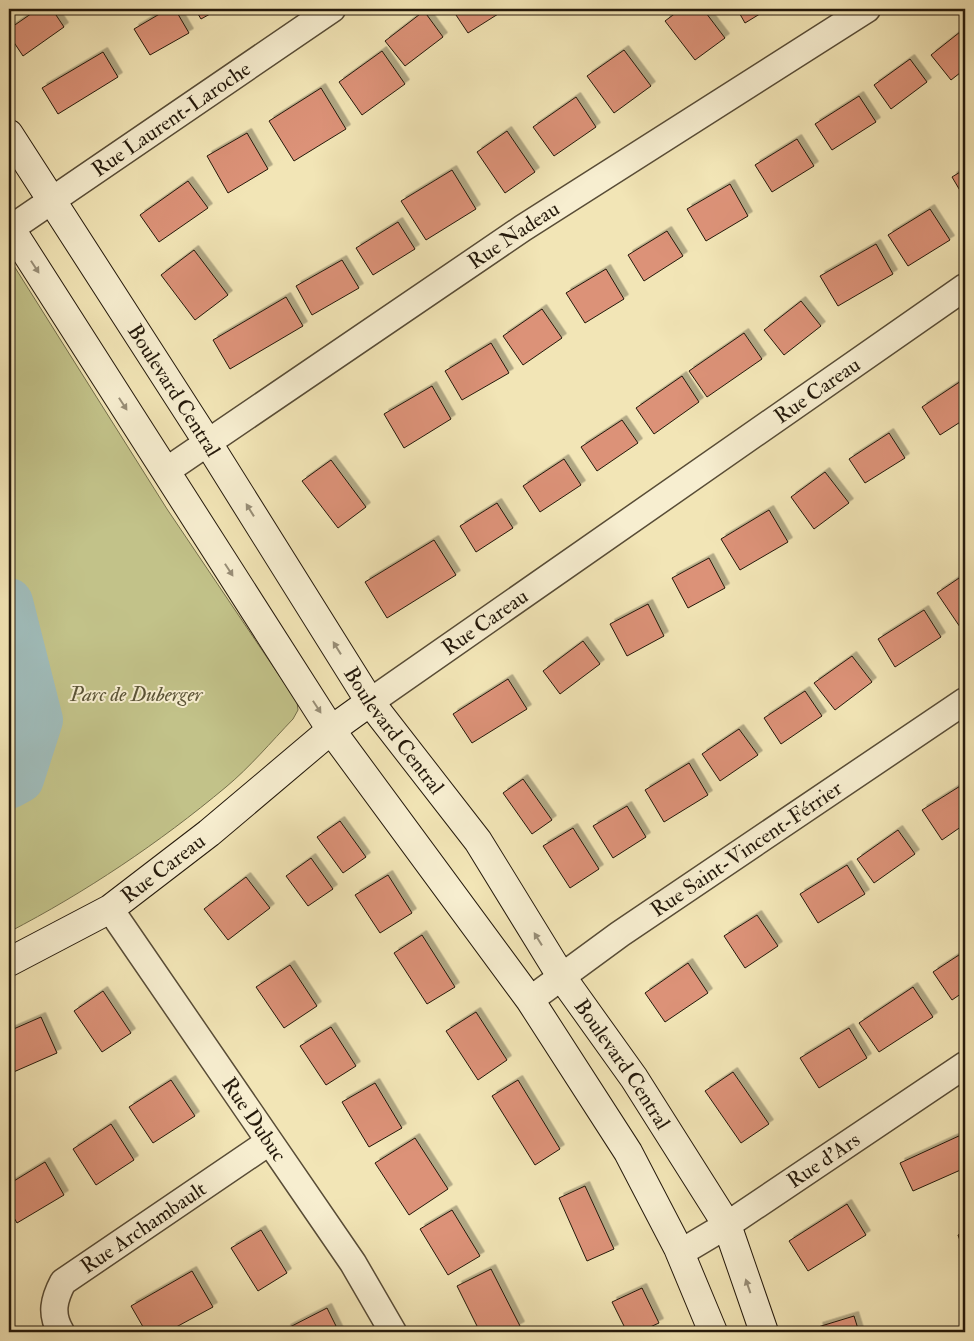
<svg xmlns="http://www.w3.org/2000/svg" width="974" height="1341" font-family="'IM FELL Double Pica',serif">
<defs>
<filter id="shadow"><feDropShadow dx="4.5" dy="-4.5" stdDeviation="0" flood-color="#0004"/></filter>
</defs>
<rect width="100%" height="100%" fill="#f2e5b6"/>
<filter id="stains"><feTurbulence type="fractalNoise" baseFrequency=".004" numOctaves="4"/><feColorMatrix values="0 0 0 0 .2 0 0 0 0 .09 0 0 0 0 .02 0 0 0 .5 -.17"/></filter>
<radialGradient id="worn" r=".72"><stop offset=".6" stop-color="#630" stop-opacity="0"/><stop offset="1" stop-color="#630" stop-opacity=".3"/></radialGradient>
<path fill="#c2c289" stroke="#736e4a" d="M9,258L167,509L297,702L298,710L293,719C271,742 250,767 226,787C159,843 86,892 9,932Z"/>
<g fill="none" stroke-linecap="round" stroke-linejoin="round">
<polyline stroke="#a0bcba" stroke-width="48" points="9,602 39,720 20,779 9,785"/>
</g>
<g fill="#dc9278" stroke="#24190b" filter="url(#shadow)">
<polygon points="38,9 52,9 64,27 23,56 9,35 9,29"/>
<polygon points="168,9 175,9 189,33 150,55 134,29"/>
<polygon points="195,9 219,9 201,19"/>
<polygon points="452,9 506,9 468,33"/>
<polygon points="681,9 703,9 725,38 695,60 665,21"/>
<polygon points="737,9 768,9 745,23"/>
<polygon points="424,11 443,37 405,66 385,41"/>
<polygon points="965,28 965,69 951,80 931,55"/>
<polygon points="624,50 651,86 614,113 587,76"/>
<polygon points="382,51 405,84 362,115 339,82"/>
<polygon points="103,52 118,77 58,114 42,88"/>
<polygon points="910,59 927,82 891,109 874,85"/>
<polygon points="321,88 346,129 294,161 269,121"/>
<polygon points="859,96 876,122 832,150 815,124"/>
<polygon points="576,97 596,127 554,156 533,127"/>
<polygon points="507,131 535,172 505,193 477,152"/>
<polygon points="247,133 268,169 228,193 207,156"/>
<polygon points="797,139 814,166 772,192 755,165"/>
<polygon points="965,169 965,199 952,177"/>
<polygon points="452,170 476,209 426,240 401,201"/>
<polygon points="188,181 208,208 159,242 140,215"/>
<polygon points="730,184 748,216 706,241 687,209"/>
<polygon points="930,209 950,240 908,266 888,235"/>
<polygon points="398,222 415,249 373,275 356,248"/>
<polygon points="667,231 683,256 644,281 628,255"/>
<polygon points="876,244 893,274 838,306 820,276"/>
<polygon points="194,250 228,295 195,320 161,275"/>
<polygon points="342,260 359,288 312,315 296,286"/>
<polygon points="606,269 624,299 585,323 566,293"/>
<polygon points="286,297 303,326 230,369 213,340"/>
<polygon points="801,301 821,326 784,355 764,330"/>
<polygon points="542,309 562,338 523,365 503,336"/>
<polygon points="744,333 762,359 707,397 689,371"/>
<polygon points="491,343 509,373 462,400 445,371"/>
<polygon points="682,376 699,402 654,434 636,408"/>
<polygon points="964,379 965,419 940,435 922,407"/>
<polygon points="432,386 451,419 404,448 384,414"/>
<polygon points="622,420 638,443 597,471 581,447"/>
<polygon points="889,433 905,458 865,483 849,459"/>
<polygon points="564,459 581,485 540,512 523,486"/>
<polygon points="331,460 366,507 338,528 302,481"/>
<polygon points="825,472 849,503 814,529 791,497"/>
<polygon points="497,503 513,528 476,552 460,526"/>
<polygon points="769,510 788,542 740,570 721,539"/>
<polygon points="434,540 456,575 387,618 365,582"/>
<polygon points="709,558 725,588 688,608 672,578"/>
<polygon points="965,574 965,623 960,627 937,593"/>
<polygon points="648,604 664,636 627,656 610,624"/>
<polygon points="924,610 941,637 895,667 878,639"/>
<polygon points="583,641 600,664 560,694 543,671"/>
<polygon points="852,656 872,682 835,710 814,683"/>
<polygon points="508,679 527,709 472,743 453,714"/>
<polygon points="805,691 822,716 781,744 764,718"/>
<polygon points="739,729 758,755 720,781 702,754"/>
<polygon points="689,763 708,795 664,822 645,790"/>
<polygon points="523,779 552,820 532,834 503,793"/>
<polygon points="965,783 965,824 942,840 922,810"/>
<polygon points="627,806 646,837 613,858 593,826"/>
<polygon points="340,821 366,857 343,873 317,837"/>
<polygon points="573,828 599,869 570,888 543,846"/>
<polygon points="898,830 915,854 874,883 857,859"/>
<polygon points="311,858 333,889 308,906 286,876"/>
<polygon points="847,865 865,894 818,923 800,894"/>
<polygon points="388,875 412,913 380,933 355,895"/>
<polygon points="246,877 270,908 228,940 204,909"/>
<polygon points="757,915 778,946 745,968 724,936"/>
<polygon points="422,935 455,987 427,1004 394,953"/>
<polygon points="965,951 965,991 952,1000 933,972"/>
<polygon points="688,963 708,993 665,1022 645,993"/>
<polygon points="290,965 317,1006 284,1028 256,987"/>
<polygon points="913,987 933,1017 879,1052 859,1023"/>
<polygon points="103,991 131,1033 102,1052 74,1011"/>
<polygon points="476,1012 507,1060 478,1080 446,1031"/>
<polygon points="41,1017 57,1053 9,1074 9,1031"/>
<polygon points="331,1027 356,1066 326,1085 300,1046"/>
<polygon points="849,1028 867,1058 819,1088 800,1058"/>
<polygon points="733,1072 769,1124 741,1143 705,1091"/>
<polygon points="171,1080 195,1116 153,1143 129,1107"/>
<polygon points="518,1080 560,1149 535,1165 492,1096"/>
<polygon points="375,1083 402,1128 369,1147 342,1102"/>
<polygon points="111,1124 134,1160 96,1185 73,1149"/>
<polygon points="961,1135 965,1144 965,1168 913,1191 900,1163"/>
<polygon points="415,1138 448,1189 409,1215 375,1163"/>
<polygon points="45,1162 64,1195 17,1223 9,1209 9,1184"/>
<polygon points="585,1186 614,1249 587,1261 559,1198"/>
<polygon points="847,1204 866,1235 808,1271 789,1241"/>
<polygon points="452,1210 480,1256 448,1275 420,1229"/>
<polygon points="261,1230 287,1273 258,1291 231,1248"/>
<polygon points="965,1232 965,1255 958,1235"/>
<polygon points="491,1269 520,1326 509,1332 480,1332 457,1286"/>
<polygon points="192,1271 213,1307 167,1332 146,1332 131,1306"/>
<polygon points="642,1288 659,1323 639,1332 627,1332 612,1302"/>
<polygon points="327,1308 339,1332 287,1332 286,1329"/>
<polygon points="854,1316 859,1332 820,1332 818,1327"/>
</g>
<g fill="none" stroke-linecap="round" stroke-linejoin="round">
<g stroke="#584c36" stroke-width="29">
<g id="street">
<path id="s1" d="M10,229L332,9"/>
<path id="s2" d="M166,471L523,228L867,9"/>
<path id="s3" d="M370,702L965,287"/>
<path id="s4" d="M110,909L353,1263L393,1332"/>
<path id="s5" d="M530,1000L620,934L965,701"/>
<path id="s6" d="M680,1253L727,1225L965,1065"/>
<path id="s7" d="M61,1332C50,1314 54,1299 63,1282L269,1142"/>
</g>
</g>
<g stroke="#24190b" stroke-width="30">
<g id="secondary">
<path id="s8" d="M9,134L208,443L370,702L478,841L561,976L634,1078L727,1225L764,1332"/>
<polyline points="9,226 331,730 530,1000 628,1152 678,1248 713,1332"/>
<path id="s9" d="M9,962L110,909L209,833L331,730L370,702"/>
</g>
</g>
<use href="#street" stroke="#f7eed0" stroke-width="26"/>
<use href="#secondary" stroke="#f7eed0" stroke-width="28"/>
</g>
<defs><path id="oneway-solid" d="M-6-.8H1V-3.2L6.5 0L1 3.2V.8H-6Z" transform="scale(1.25)"/></defs>
<g fill="#988e77">
<use href="#oneway-solid" transform="translate(35 267) rotate(57)"/>
<use href="#oneway-solid" transform="translate(123 404) rotate(57)"/>
<use href="#oneway-solid" transform="translate(250 510) rotate(-122)"/>
<use href="#oneway-solid" transform="translate(229 570) rotate(57)"/>
<use href="#oneway-solid" transform="translate(337 648) rotate(-122)"/>
<use href="#oneway-solid" transform="translate(317 707) rotate(57)"/>
<use href="#oneway-solid" transform="translate(538 939) rotate(-122)"/>
<use href="#oneway-solid" transform="translate(748 1286) rotate(-109)"/>
</g>
<g text-anchor="middle" dominant-baseline="central" stroke-width="4" stroke-linejoin="round" paint-order="stroke">
<g font-size="21" fill="#24190b" stroke="#f7eed0">
<text stroke="none"><textPath href="#s1" startOffset="195">Rue Laurent-Laroche</textPath></text>
<text stroke="none"><textPath href="#s2" startOffset="420">Rue Nadeau</textPath></text>
<text stroke="none"><textPath href="#s8" startOffset="305">Boulevard Central</textPath></text>
<text stroke="none"><textPath href="#s3" startOffset="545">Rue Careau</textPath></text>
<text stroke="none"><textPath href="#s3" startOffset="140">Rue Careau</textPath></text>
<text stroke="none"><textPath href="#s8" startOffset="710">Boulevard Central</textPath></text>
<text stroke="none"><textPath href="#s5" startOffset="264">Rue Saint-Vincent-Férrier</textPath></text>
<text stroke="none"><textPath href="#s9" startOffset="181">Rue Careau</textPath></text>
<text stroke="none"><textPath href="#s8" startOffset="1115">Boulevard Central</textPath></text>
<text stroke="none"><textPath href="#s4" startOffset="255">Rue Dubuc</textPath></text>
<text stroke="none"><textPath href="#s6" startOffset="171">Rue d'Ars</textPath></text>
<text stroke="none"><textPath href="#s7" startOffset="150">Rue Archambault</textPath></text>
</g>
<g font-size="21" font-style="italic" fill="#5b5437" stroke="#f7eed0">
<text x="136" y="694">Parc de Duberger</text>
</g>
</g>
<rect width="974" height="1341" fill="none" stroke="#f2e5b6" stroke-width="30"/>
<rect x="10" y="10" width="954" height="1321" fill="none" stroke="#24190b" stroke-width="2.5"/>
<rect x="15" y="15" width="944" height="1311" fill="none" stroke="#24190b"/>
<rect width="100%" height="100%" filter="url(#stains)"/>
<rect width="100%" height="100%" fill="url(#worn)"/>
</svg>
